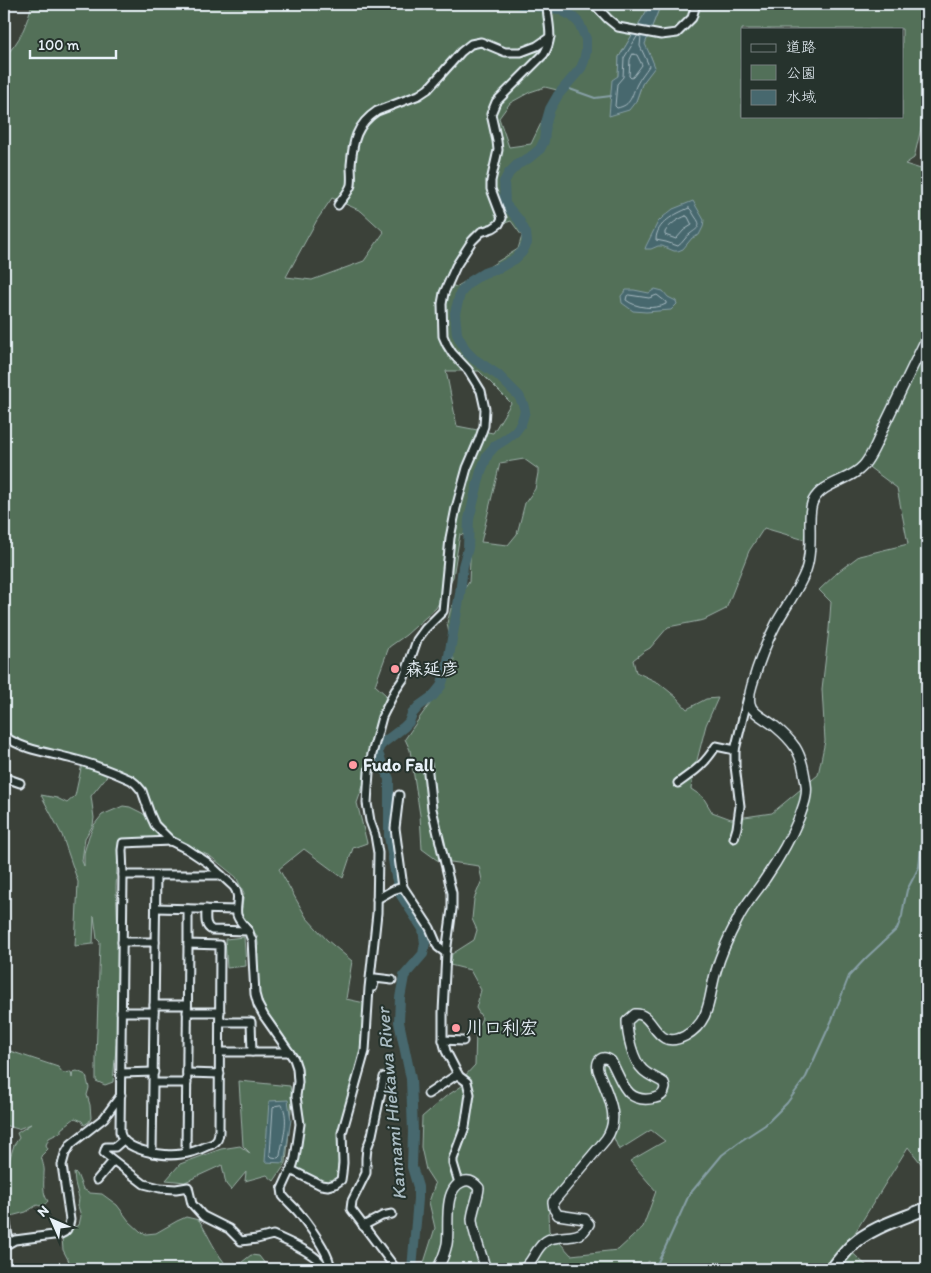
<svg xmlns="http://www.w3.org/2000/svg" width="931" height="1273" font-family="Itim,'Klee One',sans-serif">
<rect width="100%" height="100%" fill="#3b4139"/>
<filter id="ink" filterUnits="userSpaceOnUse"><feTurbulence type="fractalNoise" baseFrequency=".02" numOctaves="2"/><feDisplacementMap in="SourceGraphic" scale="10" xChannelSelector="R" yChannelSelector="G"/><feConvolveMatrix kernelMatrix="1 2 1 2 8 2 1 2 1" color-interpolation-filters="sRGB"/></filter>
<g filter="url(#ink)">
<g fill="#527059" stroke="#9db0a8" fill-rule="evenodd">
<path d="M32,4H530L535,6L536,4H648L646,12L619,57L618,77L636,101L642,84L654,67L651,57L644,45L661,4H927V103L914,158L905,164L927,171V1171L908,1147L846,1247L870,1269H655L649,1261L638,1269H422L435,1228L429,1202L435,1184L426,1170L421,1147L422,1117L445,1097L462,1086L463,1078L475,1065L476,1030L482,1018L476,1008L481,990L470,970L450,965L452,954L474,940L477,930L472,919L474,899L482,880L479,866L437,860L422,849L420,815L410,750L405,739L423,713L430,704L441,693L454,660L447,623L451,608L469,582L471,537L460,534L453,577L436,608L406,635L389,647L375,685L386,695L375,752L357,803L367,843L353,848L343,878L304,849L279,869L306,917L327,940L352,961L346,999L365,1003L363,1048L341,1137V1166L337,1181L321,1185L292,1167L302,1117L295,1061L258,1005L257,955L258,944L257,936L241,913L244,893L236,877L210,856L187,846L157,827L136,782L80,762L36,751L14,739L4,728V357L6,356L4,354V57C21,41 26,25 32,4ZM742,29H902V116H742ZM545,87L557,90L531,144L509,147L499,118L510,103L530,92ZM332,198L361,211L384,232L364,261L312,280L286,277L317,220ZM511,221L522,236L518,249L456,287L443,281L471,234ZM446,371H479L511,403L493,433L457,426ZM524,459L538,469V473L535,489L525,503L517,534L508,545L481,542L500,463ZM862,462L897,488L908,544L859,556L839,571L819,590L831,602L829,629L822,689L825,741L818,775L772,813L731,819L712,812L703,797L691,789L693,776L706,725L718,698L706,699L687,709L676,697L659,683L636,672L633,660L643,652L650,648L668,627L704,620L726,609L749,551L764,528L805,540L809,500ZM651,1130L665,1141L630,1161L656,1191L643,1227L618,1250L571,1255L549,1231L548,1214L569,1176L611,1131L619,1150Z"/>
<polygon points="82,764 107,776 91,796 94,818 93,825 85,838 82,861 84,866 84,853 89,836 94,825 102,815 123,806 130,807 142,813 149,818 160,839 121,842 117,865 116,888 120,977 117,1036 113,1082 105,1085 96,1081 96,1059 100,942 97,939 94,916 93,944 75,946 78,882 62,835 41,795 57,798 67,803 75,796"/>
<polygon points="244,937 246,966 227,968 225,939"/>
<path d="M4,1049L58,1067L63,1073L71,1072L72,1078L73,1072L77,1071L86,1075L89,1088L87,1095L90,1105L91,1118L89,1122L84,1125L82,1121L75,1118L61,1129V1132L49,1138L46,1145L48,1149L41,1156C42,1161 45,1168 44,1173C44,1182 42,1194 48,1201C45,1205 41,1207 37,1205L26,1212L11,1216H9L5,1209L4,1200V1177L14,1145L19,1138L17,1133L31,1124L18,1129L4,1125Z"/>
<polygon points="239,1081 290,1086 292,1099 286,1163 274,1181 267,1175 245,1181 246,1172 231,1190 226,1184 222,1165 185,1182 166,1180 180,1164 221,1149 240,1146 251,1154 243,1146"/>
<path d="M74,1173L77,1174L83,1189L90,1193L102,1194L117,1205L129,1221L141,1232L146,1234L156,1233L177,1221L186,1217L199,1220C209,1236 216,1254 229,1268L237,1266L251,1255L259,1256L269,1269H73L63,1250L62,1238L72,1228L79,1225L81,1216L78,1206L79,1198L75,1183Z"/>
</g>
<g fill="#47686e" stroke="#879fa5">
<polygon points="648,4 661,4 645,44 651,57 655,67 642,84 636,101 629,110 609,116 612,80 618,76 619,57 646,12"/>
<polygon points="693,201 704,220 703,227 699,235 692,238 683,249 678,251 674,251 662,246 658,246 651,249 645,249 646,246 658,222 663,217 673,209"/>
<polygon points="655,289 663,291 668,297 676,301 677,304 671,310 646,312 633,311 622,303 621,296 626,290 634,290 649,293"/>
<polygon points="288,1100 291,1120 284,1163 265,1162 269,1101"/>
</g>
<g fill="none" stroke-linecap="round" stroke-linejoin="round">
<g stroke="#a8bac1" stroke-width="1">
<path d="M638,35L624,58L623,77L617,84L615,106L617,108C632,105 631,96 637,84C640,78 645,72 649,66L646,59L640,46L641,36"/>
<polygon points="633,54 637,55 642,65 633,77 631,78 629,76 630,60"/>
<path d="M689,208C692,210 693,214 696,218C703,227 696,229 690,234C685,237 683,243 678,246L666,242L656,240C656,223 675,214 689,208Z"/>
<path d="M686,216L688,217L692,225L684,230L676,239L665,235V232C670,224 678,219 686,216Z"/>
<path d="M629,295L649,298L657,295L666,302V304C655,310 636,308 626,300L627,296Z"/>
<path d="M282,1105C290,1119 282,1141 280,1156L278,1158L272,1157L270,1155L273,1108L275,1106Z"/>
</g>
<g stroke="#879fa5" stroke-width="2">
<polyline points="564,87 595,98 611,96"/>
<polyline points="652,1269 658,1262 664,1250 689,1195 722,1155 739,1142 765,1125 787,1103 806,1077 832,1020 849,976 866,958 897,929 902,916 904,904 907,890 919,867 923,826 927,814"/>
</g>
<polyline stroke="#47686e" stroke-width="10" points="412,1269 418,1199 418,1187 412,1167 413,1132 411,1079 399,1022 400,998 404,976 423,954 425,943 423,929 401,895 396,877 389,836 389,779 381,761 378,753 379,747 383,743 404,727 409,722 412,714 419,706 433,696 441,686 447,667 460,594 463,566 468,548 469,519 481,471 488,454 495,446 506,439 515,432 521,424 525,411 523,404 519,396 498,375 474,359 466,351 457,334 455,313 460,294 465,287 471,281 484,273 501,267 515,259 522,252 527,243 526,233 519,220 505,204 504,182 509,173 518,164 529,158 540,149 544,141 546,123 550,109 558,95 581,68 584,61 586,51 586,39 579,23 572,16 559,9 520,4"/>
<g stroke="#e8f1f8" stroke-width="11">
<g id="minor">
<polyline points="594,4 608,19 618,27 661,35 677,33 692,18 696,4"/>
<path d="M338,205C342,199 349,192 351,185C352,179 351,172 351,165C353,141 356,125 377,111L419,95L428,89L461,52L471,44L481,42L505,52H521L537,46L550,37"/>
<path d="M4,736C24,750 46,752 69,758C90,763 111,771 131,780L136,784L142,791L150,814L155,825L171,841L187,849L208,863L234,887C241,896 235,905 237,915C239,922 245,926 249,932C249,932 251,939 252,940L255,994L258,1005L264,1016L294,1059L297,1068L298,1082L296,1096L300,1124L295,1158L293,1165L282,1189L283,1196C288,1202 294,1207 299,1213C310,1227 329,1252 331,1269"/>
<polyline points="427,764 432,809 452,893 452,909 446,953 443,1012 443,1040 446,1051 459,1076 467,1082 470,1094 465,1127 453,1159 453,1163 459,1183"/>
<polyline points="4,776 6,778 20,783"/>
<path d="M678,783C695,771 705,764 716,746L735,750"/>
<polyline points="399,795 395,828 403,887 430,928 438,947 446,953"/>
<polyline points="734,838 737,828 740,806 735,766 735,750 748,697"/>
<path d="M171,841L123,843L122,850L123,875L120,1132C123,1151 165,1157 181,1154C190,1153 199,1150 207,1146C211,1145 215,1143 217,1140C218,1139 219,1134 219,1132L220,945L188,944V909"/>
<polyline points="123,875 221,875"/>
<polyline points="377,899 393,890 403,887"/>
<polyline points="156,908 236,910"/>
<path d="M206,909C206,917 204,926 212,930L248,931"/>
<polyline points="122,942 155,942"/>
<polyline points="371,987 373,987 375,978 392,980"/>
<polyline points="154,1005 187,1005"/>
<polyline points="121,1012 154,1012"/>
<polyline points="187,1012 220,1012"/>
<polyline points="220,1022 251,1022 252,1052"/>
<polyline points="443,1040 463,1041"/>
<polyline points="220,1052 289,1052"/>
<polyline points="121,1073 154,1072"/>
<polyline points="187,1073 220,1074"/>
<polyline points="384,1077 372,1135 367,1148 366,1158 366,1173 352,1201 351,1209 396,1269"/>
<polyline points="154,1083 187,1083"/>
<polyline points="428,1094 458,1074"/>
<path d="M123,1140L115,1147H106L104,1153L144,1184L160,1188L176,1189L188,1187L192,1204L203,1216L229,1229L241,1241L257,1239L273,1235C286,1241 321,1255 324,1269"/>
<polyline points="152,1153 156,876"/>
<polyline points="186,1153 188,944"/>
<path d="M291,1170L321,1185L328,1186L335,1184L341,1180L342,1173L343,1163L342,1133L365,1051L369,988L377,913L378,853L375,835L370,821L367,803L369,772L372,754L382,717L395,691L404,678L417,640L425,629L443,611L450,538L456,508L467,468L479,440L484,426L485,409L481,391L468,370L452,353L447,345L443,336L442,304L444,293L456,266L472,241L481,232L493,228L499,224L502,218L491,189V181L498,150L497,141L491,114L496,102L544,54C555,36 547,23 547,4"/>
<polyline points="97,1180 113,1161"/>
<polyline points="4,1210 9,1243"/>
<polyline points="363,1226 382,1216 392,1214"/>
<path d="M4,1246L15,1240L61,1234C67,1232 69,1227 70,1220L62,1165L65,1154L71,1144L104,1118L121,1095"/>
</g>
</g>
<g stroke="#e8f1f8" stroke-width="12">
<g id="tertiary">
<path d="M437,1269C442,1261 445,1253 447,1244C450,1228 442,1190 462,1182C469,1179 474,1182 479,1188C478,1199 473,1208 472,1219C472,1229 482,1256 485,1267L488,1269"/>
<path d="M523,1269C533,1263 535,1248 546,1241C557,1234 575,1240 584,1231C586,1229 588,1226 589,1224L585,1219L558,1215L554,1209L553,1202L606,1139C622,1117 606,1092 598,1070C596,1060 602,1054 611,1061C622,1080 625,1105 655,1098C661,1097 664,1094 665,1088L664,1083C657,1078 649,1076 643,1070C633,1061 627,1035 627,1021L635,1014C655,1012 654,1052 685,1036C712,1021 708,997 716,971C721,953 729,936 738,919C745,904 756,893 765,879C778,860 790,840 799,818C803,807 808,796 806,784C804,771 802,758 795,747C790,740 783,733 777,728C759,713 743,713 752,685C758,664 766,643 776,624C786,606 799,589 806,570C811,555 810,538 810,522C810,515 810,507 813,501C823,482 850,481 863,466C873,455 879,437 885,424C899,395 913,366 927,337"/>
</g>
</g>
<g stroke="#e8f1f8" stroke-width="15">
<path id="primary" d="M832,1269C838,1261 845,1252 852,1245C873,1226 902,1219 927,1208"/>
</g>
<use href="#minor" stroke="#26332d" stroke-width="7"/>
<use href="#tertiary" stroke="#26332d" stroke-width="9"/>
<use href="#primary" stroke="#26332d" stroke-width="11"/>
</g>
</g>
<g fill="#ff9aa2" stroke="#26332d" stroke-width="2">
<circle cx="395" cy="669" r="5"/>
<circle cx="353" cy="765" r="5"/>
<circle cx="456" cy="1028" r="5"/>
</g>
<g text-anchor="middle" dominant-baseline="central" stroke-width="4" stroke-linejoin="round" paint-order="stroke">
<g font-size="18" font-weight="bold" fill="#e8f1f8" stroke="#26332d" text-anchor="start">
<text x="405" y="669">森延彦</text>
<text x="363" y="765">Fudo Fall</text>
<text x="466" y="1028">川口利宏</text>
</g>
<g font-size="19" font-style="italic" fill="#a8bac1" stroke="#26332d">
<text transform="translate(391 1104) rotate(-95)">Kannami Hiekawa River</text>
</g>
</g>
<rect width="931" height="1273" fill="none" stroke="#26332d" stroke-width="20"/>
<rect x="10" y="10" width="911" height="1253" fill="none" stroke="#e8f1f8" stroke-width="2" filter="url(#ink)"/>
<rect x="741" y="28" width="162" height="90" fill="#26332d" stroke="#747f7e"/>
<rect x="751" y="44" width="25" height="8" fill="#26332d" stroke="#747f7e"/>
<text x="786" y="52" font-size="15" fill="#e8f1f8">道路</text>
<rect x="751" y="65" width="25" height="15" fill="#527059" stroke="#747f7e"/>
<text x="786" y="78" font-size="15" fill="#e8f1f8">公園</text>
<rect x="751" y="90" width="25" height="15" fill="#47686e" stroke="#747f7e"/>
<text x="786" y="102" font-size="15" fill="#e8f1f8">水域</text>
<g transform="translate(52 1220) rotate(315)" stroke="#26332d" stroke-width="4" paint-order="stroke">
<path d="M0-4L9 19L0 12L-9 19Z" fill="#e8f1f8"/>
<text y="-8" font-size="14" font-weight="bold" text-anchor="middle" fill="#e8f1f8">N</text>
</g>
<path d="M30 50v8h86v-8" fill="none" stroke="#e8f1f8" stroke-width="2.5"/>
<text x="38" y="50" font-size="15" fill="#e8f1f8" stroke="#26332d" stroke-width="4" paint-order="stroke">100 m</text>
</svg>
